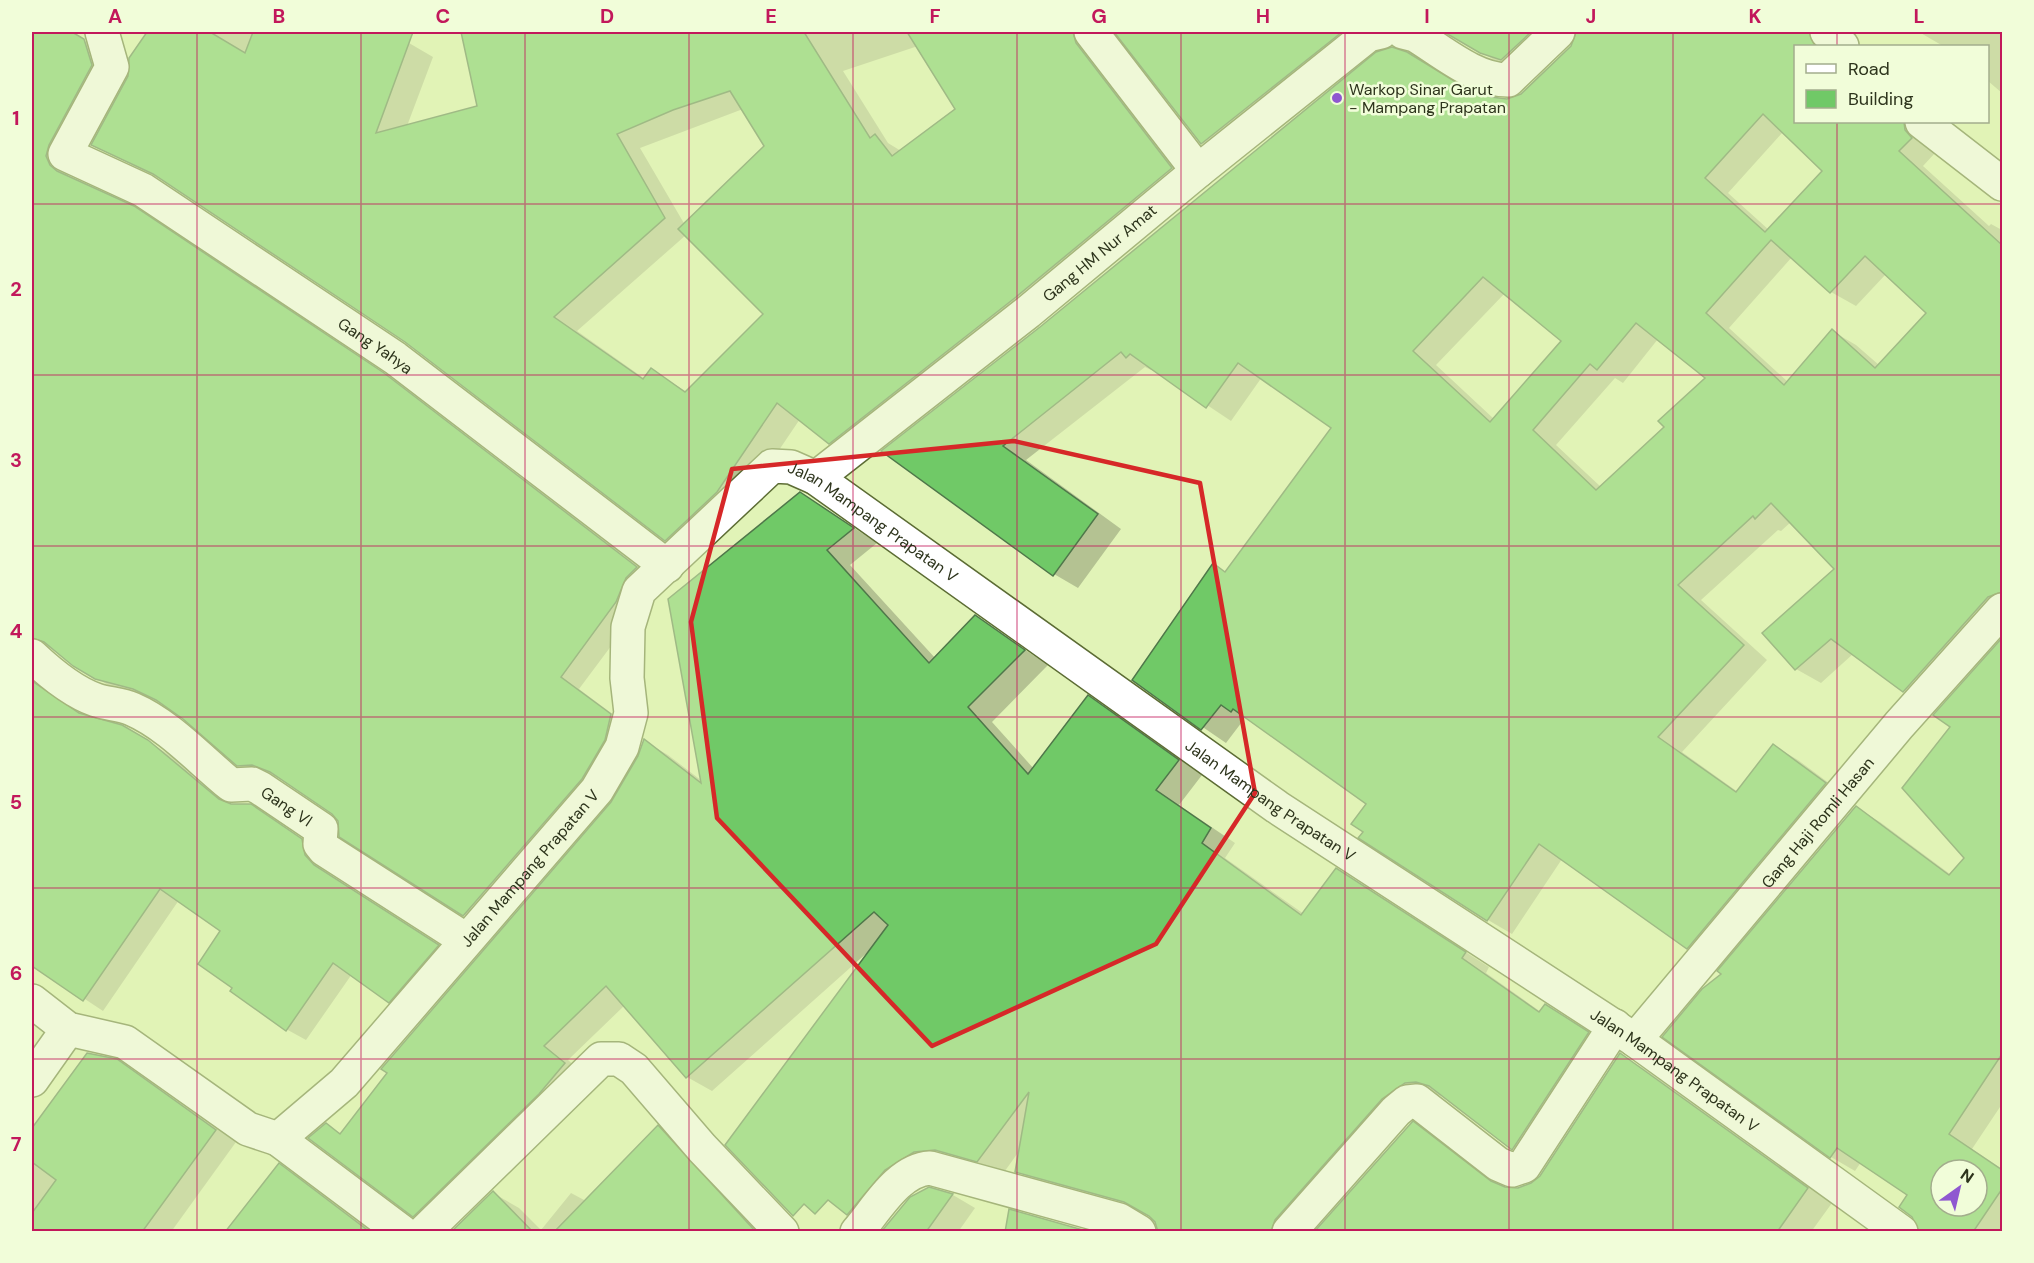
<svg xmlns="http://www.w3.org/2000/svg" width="2034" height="1263" font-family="'DM Sans',sans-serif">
<rect width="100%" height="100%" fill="#e1f3b7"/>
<g fill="#0003" fill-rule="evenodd">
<polygon points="32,32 69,32 104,52 65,167 69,178 153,219 404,386 655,579 635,614 579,689 630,727 483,926 341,836 339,821 332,812 284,780 272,776 258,776 238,765 166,705 109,686 53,648 46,649 39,683 71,709 81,716 136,734 179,761 230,805 270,817 321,851 324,867 333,878 457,957 409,1013 352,974 306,1040 286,1029 234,987 222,931 179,900 103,1011 32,964"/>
<path d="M148,32H399L393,47L409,43L433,57L407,126L479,107L463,32H1104L1195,183L855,457L830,443L800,419L742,505L690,554L666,540L406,341L168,183L93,145L130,76V58ZM918,46L957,110L901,151L888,143L843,71ZM743,109L766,146L685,225L640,148ZM686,235L766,314L687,392L651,370L645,379L577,331Z"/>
<polygon points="1116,32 1387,32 1227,157 1202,143"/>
<polygon points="1447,32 1570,32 1506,67"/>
<path d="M1578,32H1840L1833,46H1796V122H1900L1935,153L1923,166L1989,226L1991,224L2002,230V622L1928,705L1904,691L1853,654L1821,683L1796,669L1764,633L1836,569L1791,522L1781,531L1778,530L1701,600L1767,660L1682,752L1738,792L1774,746L1798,760L1849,798L1712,962L1688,948L1562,859L1512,934L1488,920L1365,832L1368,803L1256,724L1245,718L1226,743L1134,680L1226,573L1333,428L1262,377L1231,421L1153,369L1151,370L1145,367L1026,460L1121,529L1078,588L1054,574L883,451L1460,86L1494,99H1514L1573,46ZM1783,132L1824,171L1769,230L1728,193ZM1792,257L1831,292L1856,306L1886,274L1928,313L1879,365L1856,345L1832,331L1788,382L1729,328ZM1505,293L1563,340L1494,419L1436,365ZM1658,339L1707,378L1666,427L1601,487L1556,445L1615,378L1623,383Z"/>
<polygon points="1919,32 2002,32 2002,93 1988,81 1988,46 1943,46"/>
<polygon points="801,493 877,543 850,565 936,659 976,617 1048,665 992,722 1034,769 1088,697 1112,711 1202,775 1179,805 1235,843 1225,858 1304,914 1337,870 1489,967 1486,973 1541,1012 1570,1020 1612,1047 1537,1162 1513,1148 1441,1095 1420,1101 1301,1232 1159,1232 1157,1223 1151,1216 1041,1185 1017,1171 1020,1150 1002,1175 935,1167 872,1228 847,1214 869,951 712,1091 687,1077 625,1005 568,1060 588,1078 438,1230 414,1215 326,1125 342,1134 613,803 640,757 644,741 668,755 702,781"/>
<path d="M2002,640V1104L1972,1149L2002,1169V1232H1921L1909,1195L1861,1162L1855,1171L1831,1157L1665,1036L1724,974L1856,808L1880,822L1950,874L1967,858L1953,727L1936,715ZM1941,1170H1977V1206H1941Z"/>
<polygon points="87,1054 117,1061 138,1073 236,1142 171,1232 32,1232 32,1131"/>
<polygon points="1620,1055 1645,1069 1832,1203 1811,1232 1317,1232 1413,1123 1437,1137 1504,1188 1518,1189 1531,1185 1541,1177"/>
<polygon points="658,1127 683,1142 766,1232 453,1232 493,1193 519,1208 541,1230 571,1193 586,1201"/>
<polygon points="280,1165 305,1180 374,1232 226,1232"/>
<polygon points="929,1189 953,1195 975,1208 958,1232 883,1232"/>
</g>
<g fill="#70c967" stroke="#4f774a" stroke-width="1.5" fill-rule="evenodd">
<polygon points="32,32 72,32 84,39 92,65 49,145 46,156 50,165 57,171 134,206 384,373 637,567 626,578 616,602 561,677 611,714 605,740 582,779 463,916 339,837 338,821 332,814 270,772 252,765 237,766 183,719 156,700 133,689 95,679 73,666 44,642 32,638"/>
<path d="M147,32H210L245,53L253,32H413L376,133L477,106L461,32H804L870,138L875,134L892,156L955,109L907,32H1073L1076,43L1172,168L1016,297L829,444L777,403L717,492L665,541L405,342L153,174L91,145L128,76L129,58ZM730,91L764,146L678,229L763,314L685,392L651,368L643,379L554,317L665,218L617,134L673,110Z"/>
<polygon points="1114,32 1342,32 1201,144"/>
<polygon points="1444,32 1531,32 1501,60 1480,53"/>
<path d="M1576,32H1809L1815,46H1796V122H1904L1905,130L1912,138L1899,151L2002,245V592L1988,597L1903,692L1831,639L1795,670L1762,633L1834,569L1771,503L1755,519L1753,516L1678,585L1744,645L1658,737L1736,792L1773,744L1826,783L1687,949L1539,844L1487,921L1358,838L1363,832L1351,824L1366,804L1233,709L1231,712L1221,705L1201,730L1132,680L1213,563L1225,572L1331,428L1238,363L1206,408L1130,354L1126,358L1121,352L1003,446L1098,514L1053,576L881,451L1040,327L1376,52L1392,47L1407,52L1464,87L1491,97L1507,99L1521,94L1571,46ZM1763,114L1822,171L1765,232L1705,178ZM1771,240L1830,293L1865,256L1926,313L1875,368L1832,329L1784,385L1706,313ZM1483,277L1561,341L1490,422L1413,351ZM1636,323L1705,378L1658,421L1664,427L1596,490L1533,430L1590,364L1597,370Z"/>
<polygon points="800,492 854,528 827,550 929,663 975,615 1025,650 968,707 1028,774 1088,695 1179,760 1156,790 1211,828 1202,843 1301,915 1336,868 1466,952 1462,958 1539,1012 1545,1004 1589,1032 1512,1150 1429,1086 1416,1082 1405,1083 1382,1099 1275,1220 1271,1232 1158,1232 1155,1222 1149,1216 1124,1202 1015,1172 1029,1092 977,1162 935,1150 914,1152 885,1170 847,1215 828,1200 815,1214 804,1204 793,1216 725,1145 888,925 874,912 686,1078 606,986 544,1046 565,1063 539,1094 413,1217 308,1138 326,1123 340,1134 387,1073 381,1069 611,802 638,756 644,739 701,783 668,599"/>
<path d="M2002,638V1054L1949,1134L2002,1170V1189L1973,1232H1919L1912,1217L1899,1207L1907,1195L1837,1148L1830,1158L1662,1037L1702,989L1721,974L1717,971L1856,806L1949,875L1964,858L1902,788L1950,727L1933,715ZM1941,1170H1977V1206H1941Z"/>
<polygon points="32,681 79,713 122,725 148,740 219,799 231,804 251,804 302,839 305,855 314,865 439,945 389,1003 333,963 286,1031 230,991 232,988 198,964 220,931 160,889 83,1001 32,966"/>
<polygon points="87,1053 117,1059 216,1130 142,1232 32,1232 32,1213 56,1180 32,1162 32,1128"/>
<polygon points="1620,1053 1808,1188 1777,1232 1314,1232 1413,1121 1491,1181 1505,1187 1518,1188 1531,1183 1540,1176"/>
<polygon points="658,1125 756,1232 554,1232"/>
<polygon points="279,1163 370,1232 225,1232"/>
<polygon points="929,1187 953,1194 926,1232 881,1232 910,1197"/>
<polygon points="493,1191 533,1232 451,1232"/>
<polygon points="1009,1209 1090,1232 1005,1232"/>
</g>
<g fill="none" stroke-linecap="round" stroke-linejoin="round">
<g stroke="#5c6c34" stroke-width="36">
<g id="street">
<path id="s1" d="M102,32L112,67L65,154L143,190L395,358L667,566"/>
<polyline points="1091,32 1198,171"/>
<path d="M1403,32L1415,35C1443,52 1475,80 1508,80L1558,32"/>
<polyline points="1827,32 1842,46"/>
<polyline points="1922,122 2002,184"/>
<path id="s2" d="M816,478L1028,312L1198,171L1368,35L1381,32"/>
<path id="s3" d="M32,656C49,672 73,692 96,700C108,704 121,704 132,709C169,725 200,760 231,785L252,784L260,788L321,829L320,844L324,849L466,940"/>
<path id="s4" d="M32,1001L68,1029L125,1042L248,1129L278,1139L344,1083L597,790L622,747L631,713L627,678L628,627L639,591L772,466L791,467L816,478L1277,807L1635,1040L1901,1232"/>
<path id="s5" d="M1635,1040L1899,725L2002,610"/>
<polyline points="32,1080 68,1029"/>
<polyline points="278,1139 402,1232"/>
<polyline points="424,1232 601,1059 619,1059 634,1069 702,1148 782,1232"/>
<path d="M857,1232C877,1209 898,1170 930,1168L1119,1220L1139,1232"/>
<polyline points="1289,1232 1396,1111 1407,1102 1417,1101 1498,1164 1512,1170 1524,1166 1615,1026"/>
</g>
</g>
<use href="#street" stroke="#fff" stroke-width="33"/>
</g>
<path d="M0 0H2034V1263H0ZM1014,441L1200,483L1255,793L1156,944L932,1046L717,818L691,622L732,469Z" fill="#e1f3b7" fill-opacity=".55" fill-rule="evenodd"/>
<path fill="none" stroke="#d62828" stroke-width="4.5" stroke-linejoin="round" d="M1014,441L1200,483L1255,793L1156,944L932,1046L717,818L691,622L732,469Z"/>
<path fill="none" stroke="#c2185b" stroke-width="1.5" stroke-opacity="0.55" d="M197,32V1232M361,32V1232M525,32V1232M689,32V1232M853,32V1232M1017,32V1232M1181,32V1232M1345,32V1232M1509,32V1232M1673,32V1232M1837,32V46M1837,122V1232M32,204H2002M32,375H2002M32,546H2002M32,717H2002M32,888H2002M32,1059H2002"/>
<circle fill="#8f58d0" stroke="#f1fdd9" stroke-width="2" cx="1337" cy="98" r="6"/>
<g text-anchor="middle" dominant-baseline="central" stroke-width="5" stroke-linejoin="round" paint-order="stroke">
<g font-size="16" fill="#2d341c" stroke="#f1fdd9" text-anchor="start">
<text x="1349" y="89">Warkop Sinar Garut<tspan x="1349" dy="18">- Mampang Prapatan</tspan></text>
</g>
<g font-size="16" fill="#2d341c" stroke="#f1fdd9">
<text stroke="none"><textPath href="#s2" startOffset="362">Gang HM Nur Amat</textPath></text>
<text stroke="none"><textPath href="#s1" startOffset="501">Gang Yahya</textPath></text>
<text stroke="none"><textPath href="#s4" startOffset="1269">Jalan Mampang Prapatan V</textPath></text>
<text stroke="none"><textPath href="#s4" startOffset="1755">Jalan Mampang Prapatan V</textPath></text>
<text stroke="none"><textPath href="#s3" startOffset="303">Gang VI</textPath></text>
<text stroke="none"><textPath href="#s5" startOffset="284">Gang Haji Romli Hasan</textPath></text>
<text stroke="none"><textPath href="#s4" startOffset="657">Jalan Mampang Prapatan V</textPath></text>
<text stroke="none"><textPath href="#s4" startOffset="2241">Jalan Mampang Prapatan V</textPath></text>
</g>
</g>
<rect width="2034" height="1263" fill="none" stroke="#f1fdd9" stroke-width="66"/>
<rect x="1794" y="45" width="195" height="78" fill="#f1fdd9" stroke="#a3ad8d" stroke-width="1.5"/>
<rect x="1806" y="64" width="30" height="9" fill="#ffffff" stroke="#a3ad8d" stroke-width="1.5"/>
<text x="1848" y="75" font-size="18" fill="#2d341c">Road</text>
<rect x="1806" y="90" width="30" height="18" fill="#70c967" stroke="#a3ad8d" stroke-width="1.5"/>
<text x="1848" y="105" font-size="18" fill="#2d341c">Building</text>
<g transform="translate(1959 1188) rotate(34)"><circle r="28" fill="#f1fdd9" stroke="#a3ad8d" stroke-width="1.5"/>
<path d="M0-4.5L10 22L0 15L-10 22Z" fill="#8f58d0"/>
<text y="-9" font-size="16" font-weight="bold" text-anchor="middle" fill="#2d341c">N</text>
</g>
<rect x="33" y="33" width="1968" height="1197" fill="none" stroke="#c2185b" stroke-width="2"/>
<g font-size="20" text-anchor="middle" font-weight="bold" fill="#c2185b">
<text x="115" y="23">A</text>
<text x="279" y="23">B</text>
<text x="443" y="23">C</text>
<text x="607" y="23">D</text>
<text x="771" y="23">E</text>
<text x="935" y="23">F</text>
<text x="1099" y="23">G</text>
<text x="1263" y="23">H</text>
<text x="1427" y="23">I</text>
<text x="1591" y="23">J</text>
<text x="1755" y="23">K</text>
<text x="1919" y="23">L</text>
<text x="16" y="125">1</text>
<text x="16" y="296">2</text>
<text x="16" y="467">3</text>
<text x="16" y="638">4</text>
<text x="16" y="809">5</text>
<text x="16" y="980">6</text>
<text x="16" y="1151">7</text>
</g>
</svg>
